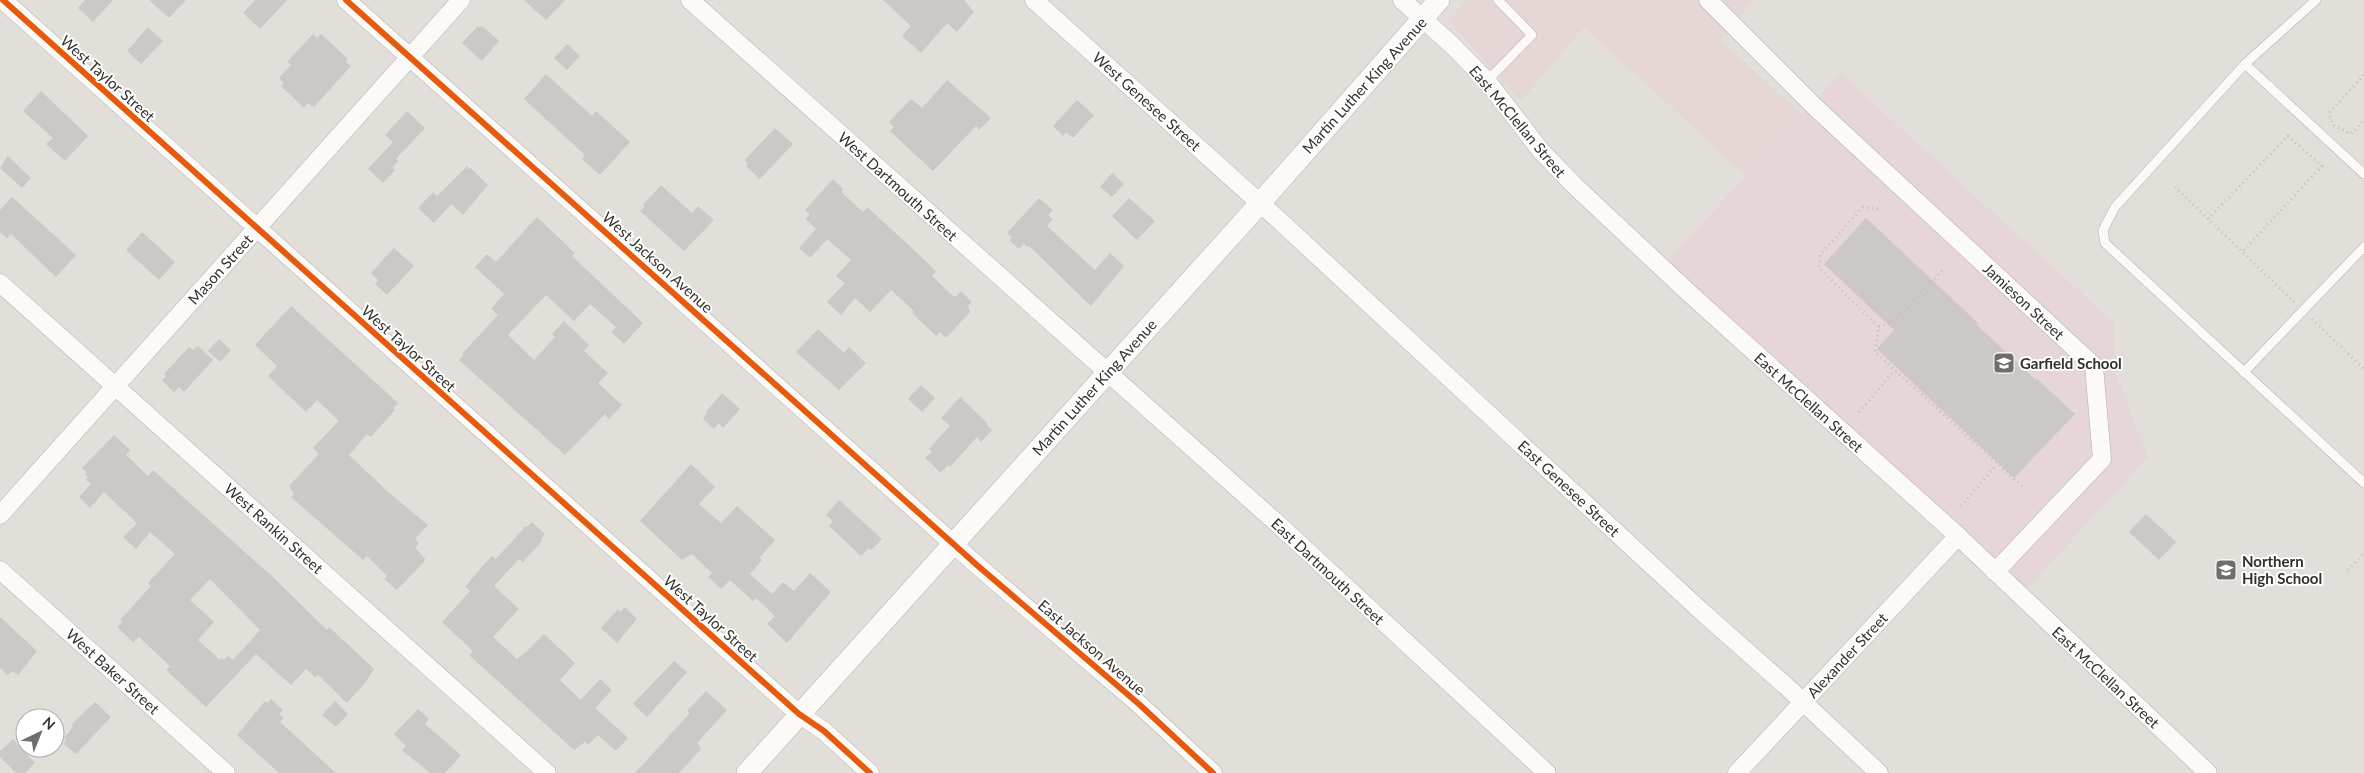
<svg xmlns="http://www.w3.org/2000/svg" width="2364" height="773" font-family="Lato,sans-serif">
<rect width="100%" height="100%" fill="#e2dfda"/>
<polygon fill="#e6d6d6" points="1467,0 1753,0 1720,40 1802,115 1746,176 1584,27 1521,101 1448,21"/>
<polygon fill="#e6d6d7" points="1840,73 2113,322 2117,377 2148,457 2027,589 1668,261"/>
<g fill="#cbc8c5" fill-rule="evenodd">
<polygon points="85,0 113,0 93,22 78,8"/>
<polygon points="149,0 186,0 169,18"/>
<polygon points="255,0 287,0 260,29 243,13"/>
<polygon points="524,0 565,0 546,20"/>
<polygon points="883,0 964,0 974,12 957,32 947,23 921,53 902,36 911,26"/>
<polygon points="478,26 480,28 482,26 499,41 482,61 462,43"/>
<polygon points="148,27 163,41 141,64 127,51"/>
<polygon points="313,34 317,38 321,34 348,59 346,62 351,66 314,107 308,103 304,108 281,86 284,83 279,78 291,65 287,62"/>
<polygon points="567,44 580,56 567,70 554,58"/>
<polygon points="546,74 592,116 596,111 630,142 600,175 582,159 585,155 524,99"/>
<polygon points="947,80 991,118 979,130 976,126 933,171 890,131 894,127 889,122 911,99 922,108"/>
<polygon points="41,91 88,136 65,161 46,144 53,138 23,111"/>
<polygon points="1077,100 1094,115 1073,138 1066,132 1063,136 1053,126"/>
<polygon points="407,111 425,128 396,159 398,161 392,168 395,170 383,183 368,169 393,142 385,135"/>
<polygon points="775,128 793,144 760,179 746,166 748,164 745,160"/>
<polygon points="8,156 31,178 22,188 0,168"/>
<polygon points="467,166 470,169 471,168 488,185 463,215 451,204 434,223 418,208 433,192 437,196"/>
<polygon points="1112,173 1124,184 1112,197 1100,187"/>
<polygon points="833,179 843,189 841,192 863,212 867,207 913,249 936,271 932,276 953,296 957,296 961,291 972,302 968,306 970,312 946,338 940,332 936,336 912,313 914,311 891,290 870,312 855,298 841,315 827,302 845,283 836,276 851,260 827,239 810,258 799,248 816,229 806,219 810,214 805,210"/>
<polygon points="661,185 692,213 698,206 714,220 684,251 640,211 645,207 643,205"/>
<polygon points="12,197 76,255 56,277 11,234 7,238 0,232 0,210"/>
<polygon points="1039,198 1053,210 1048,215 1053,219 1047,226 1095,270 1110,253 1124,266 1091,306 1029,246 1028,247 1024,244 1019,249 1009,240 1012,237 1007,233"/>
<polygon points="1129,198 1155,221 1137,240 1112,216"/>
<polygon points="537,217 575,253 572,256 643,323 624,344 611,332 616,327 590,304 574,321 546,295 508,335 534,360 555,337 552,334 564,321 589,345 584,351 608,373 598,383 622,405 609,419 605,414 565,455 459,360 464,355 462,354 498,315 491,309 504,294 475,267 487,254 496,262"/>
<polygon points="1866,218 1978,323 1976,324 2036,380 2037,379 2075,414 2014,478 1877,349 1894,330 1824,264"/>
<polygon points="142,232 175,262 159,280 126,250"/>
<polygon points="394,248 414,266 387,295 375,284 378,280 371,273"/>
<polygon points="291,306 398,403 393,408 395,410 371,437 367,434 349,455 387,491 428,525 415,539 419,543 415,547 425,559 423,563 397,590 384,579 387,576 367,556 363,560 291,497 294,494 289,486 319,454 313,448 339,421 317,400 306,412 268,376 277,366 255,345"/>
<polygon points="818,329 844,353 849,347 866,363 839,390 796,352"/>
<polygon points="219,339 231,350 220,362 208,351"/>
<polygon points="198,346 213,360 184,392 179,387 174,392 162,381 166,376 164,374 189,347 193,350"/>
<polygon points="921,385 935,398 922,412 908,399"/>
<polygon points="722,393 740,409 723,428 719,423 714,429 703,419 707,413 706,412"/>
<polygon points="960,397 987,423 986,424 992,430 981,442 977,437 950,467 948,465 941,473 925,458 932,451 929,449 950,426 941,418"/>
<path d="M114,435L130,450L126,455L148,476L153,470L275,579L327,630L329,627L374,669L365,683L347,703L318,675L315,677L306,669L291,685L256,654L206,707L166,670L170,666L139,637L133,642L117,627L122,622L120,620L151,586L148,583L175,554L150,532L136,549L123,537L137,523L104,492L90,508L79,497L91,484L86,480L88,477L85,474L87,472L82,468ZM210,579L260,630L233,660L228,656L224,660L221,658L220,660L198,640L214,622L190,600Z"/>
<polygon points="691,464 715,487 699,504 721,523 737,506 775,540 759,558 762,560 750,574 772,594 783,582 794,591 810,573 831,592 787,643 767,624 775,616 756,598 753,601 730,580 721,589 708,577 712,573 692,554 682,560 640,521"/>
<polygon points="839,500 882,539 871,550 869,548 861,556 829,526 833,521 826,515"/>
<polygon points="2146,514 2176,542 2159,560 2129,532"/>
<polygon points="532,522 545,534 541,539 542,541 523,562 519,559 494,586 519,609 493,637 517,659 526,652 544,634 575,663 560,680 581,700 600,679 612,690 595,708 628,738 616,751 598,735 588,745 585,742 574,750 469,655 473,651 442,622 470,591 465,587 481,568 492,556 496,559 526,526 527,527"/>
<polygon points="625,607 637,619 617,643 601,628 618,609 620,612"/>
<polygon points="0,617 37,651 18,675 13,671 8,675 0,668"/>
<polygon points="674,661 687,672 647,717 633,704"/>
<polygon points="706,691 727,710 697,743 701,749 679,773 635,773 690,713 687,711"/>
<polygon points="271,699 283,710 279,714 284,718 280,722 336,773 279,773 237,735 265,701 267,703"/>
<polygon points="335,701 348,714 336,727 322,715"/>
<polygon points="95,702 111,717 76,754 63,743 66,740 64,738 73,727 71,725"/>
<polygon points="418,709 429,719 425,724 461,755 445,773 430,773 402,750 406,746 394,734"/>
<polygon points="13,739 35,763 25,773 16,773 0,757 0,751"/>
</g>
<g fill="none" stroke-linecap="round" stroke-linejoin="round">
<g stroke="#b2b0ac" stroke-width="10">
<g id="service">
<polyline points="2245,64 2316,0"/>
<polyline points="1487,81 1532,35 1498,0"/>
<polyline points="2364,174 2245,64 2115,207 2103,230 2105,243 2364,483"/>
<polyline points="2244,372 2364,247"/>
</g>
</g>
<g stroke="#b2b0ac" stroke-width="19">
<g id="minor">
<polyline points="3,0 799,714 824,731 870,773"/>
<polyline points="346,0 978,566 1140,705 1213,773"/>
<polyline points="690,0 1279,525 1547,773"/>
<polyline points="1034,0 1281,222 1700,610 1786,686 1879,773"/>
<polyline points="1402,0 1452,45 1487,81 1541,151 1576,187 1689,293 1958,536 2208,773"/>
<polyline points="1708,0 1815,107 2094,366 2102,459 1995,572"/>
<polyline points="0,283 547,773"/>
<polyline points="0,515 461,0"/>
<polyline points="0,570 226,773"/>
<polyline points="1737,773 1958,536"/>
</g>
</g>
<g stroke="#b2b0ac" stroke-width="22">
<polyline id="tertiary" points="747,773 1246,219 1439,0"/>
</g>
<g stroke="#c0bfbd" stroke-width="3" stroke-dasharray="1 4" stroke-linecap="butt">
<polyline points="2364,75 2329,113 2333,125 2351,134 2364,120"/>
<polyline points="2175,187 2294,302"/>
<polyline points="1878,209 1863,207 1820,255 1819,268 1879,327 1875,352 2022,486"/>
<polyline points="2208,219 2288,136 2322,166 2242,252"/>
<polyline points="2312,319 2364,369"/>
<polyline points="1879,327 1892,323 1943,270"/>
<polyline points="1859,412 1895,370"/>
<polyline points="1961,506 1997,464"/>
<polyline points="2348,570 2364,553"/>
</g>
<use href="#service" stroke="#fbfaf9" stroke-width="9"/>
<use href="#minor" stroke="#fbfaf9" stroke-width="18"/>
<use href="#tertiary" stroke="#fbfaf9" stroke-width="21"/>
<g stroke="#fff" stroke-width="9">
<g id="cycleway">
<polyline points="3,0 799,714 824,731 870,773"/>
<polyline points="346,0 978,566 1140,705 1213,773"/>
</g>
</g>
<use href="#cycleway" stroke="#e8590c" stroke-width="6"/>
</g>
<defs>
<g id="school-square" transform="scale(1.125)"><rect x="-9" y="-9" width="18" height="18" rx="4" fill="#706e6a" stroke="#fff"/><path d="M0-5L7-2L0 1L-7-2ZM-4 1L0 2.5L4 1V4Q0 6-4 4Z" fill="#fff"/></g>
</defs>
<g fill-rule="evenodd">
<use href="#school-square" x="2004" y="363"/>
<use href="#school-square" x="2226" y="570"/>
</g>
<g text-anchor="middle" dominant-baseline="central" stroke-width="4" stroke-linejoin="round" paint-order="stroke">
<g font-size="15" fill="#32312d" stroke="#fff">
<text transform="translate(108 78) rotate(42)">West Taylor Street</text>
<text transform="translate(1364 85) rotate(-48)">Martin Luther King Avenue</text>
<text transform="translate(1147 101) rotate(42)">West Genesee Street</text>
<text transform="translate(1518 121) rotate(50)">East McClellan Street</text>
<text transform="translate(898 186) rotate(42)">West Dartmouth Street</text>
<text transform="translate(658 262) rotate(42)">West Jackson Avenue</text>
<text transform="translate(220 269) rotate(-48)">Mason Street</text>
<text transform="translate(2024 301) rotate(43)">Jamieson Street</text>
<text transform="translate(409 348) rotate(42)">West Taylor Street</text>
<text transform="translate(1094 387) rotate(-48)">Martin Luther King Avenue</text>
<text transform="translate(1809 402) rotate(42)">East McClellan Street</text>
<text transform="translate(1569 488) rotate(43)">East Genesee Street</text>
<text transform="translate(274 528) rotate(42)">West Rankin Street</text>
<text transform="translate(1328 571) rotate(43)">East Dartmouth Street</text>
<text transform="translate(711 618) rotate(42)">West Taylor Street</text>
<text transform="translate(1092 647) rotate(41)">East Jackson Avenue</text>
<text transform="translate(1847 655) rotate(-47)">Alexander Street</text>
<text transform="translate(113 671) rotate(42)">West Baker Street</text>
<text transform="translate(2106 677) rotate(43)">East McClellan Street</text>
</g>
<g font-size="15" font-weight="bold" fill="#32312d" stroke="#fff" text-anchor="start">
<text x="2020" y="363">Garfield School</text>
<text x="2242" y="561">Northern<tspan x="2242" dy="17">High School</tspan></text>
</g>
</g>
<g transform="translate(40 733) rotate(43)"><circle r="24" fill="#ffffff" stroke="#adadab"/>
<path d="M0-4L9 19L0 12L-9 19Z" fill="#706e6a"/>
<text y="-8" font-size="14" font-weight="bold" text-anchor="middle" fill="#32312d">N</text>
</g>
</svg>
